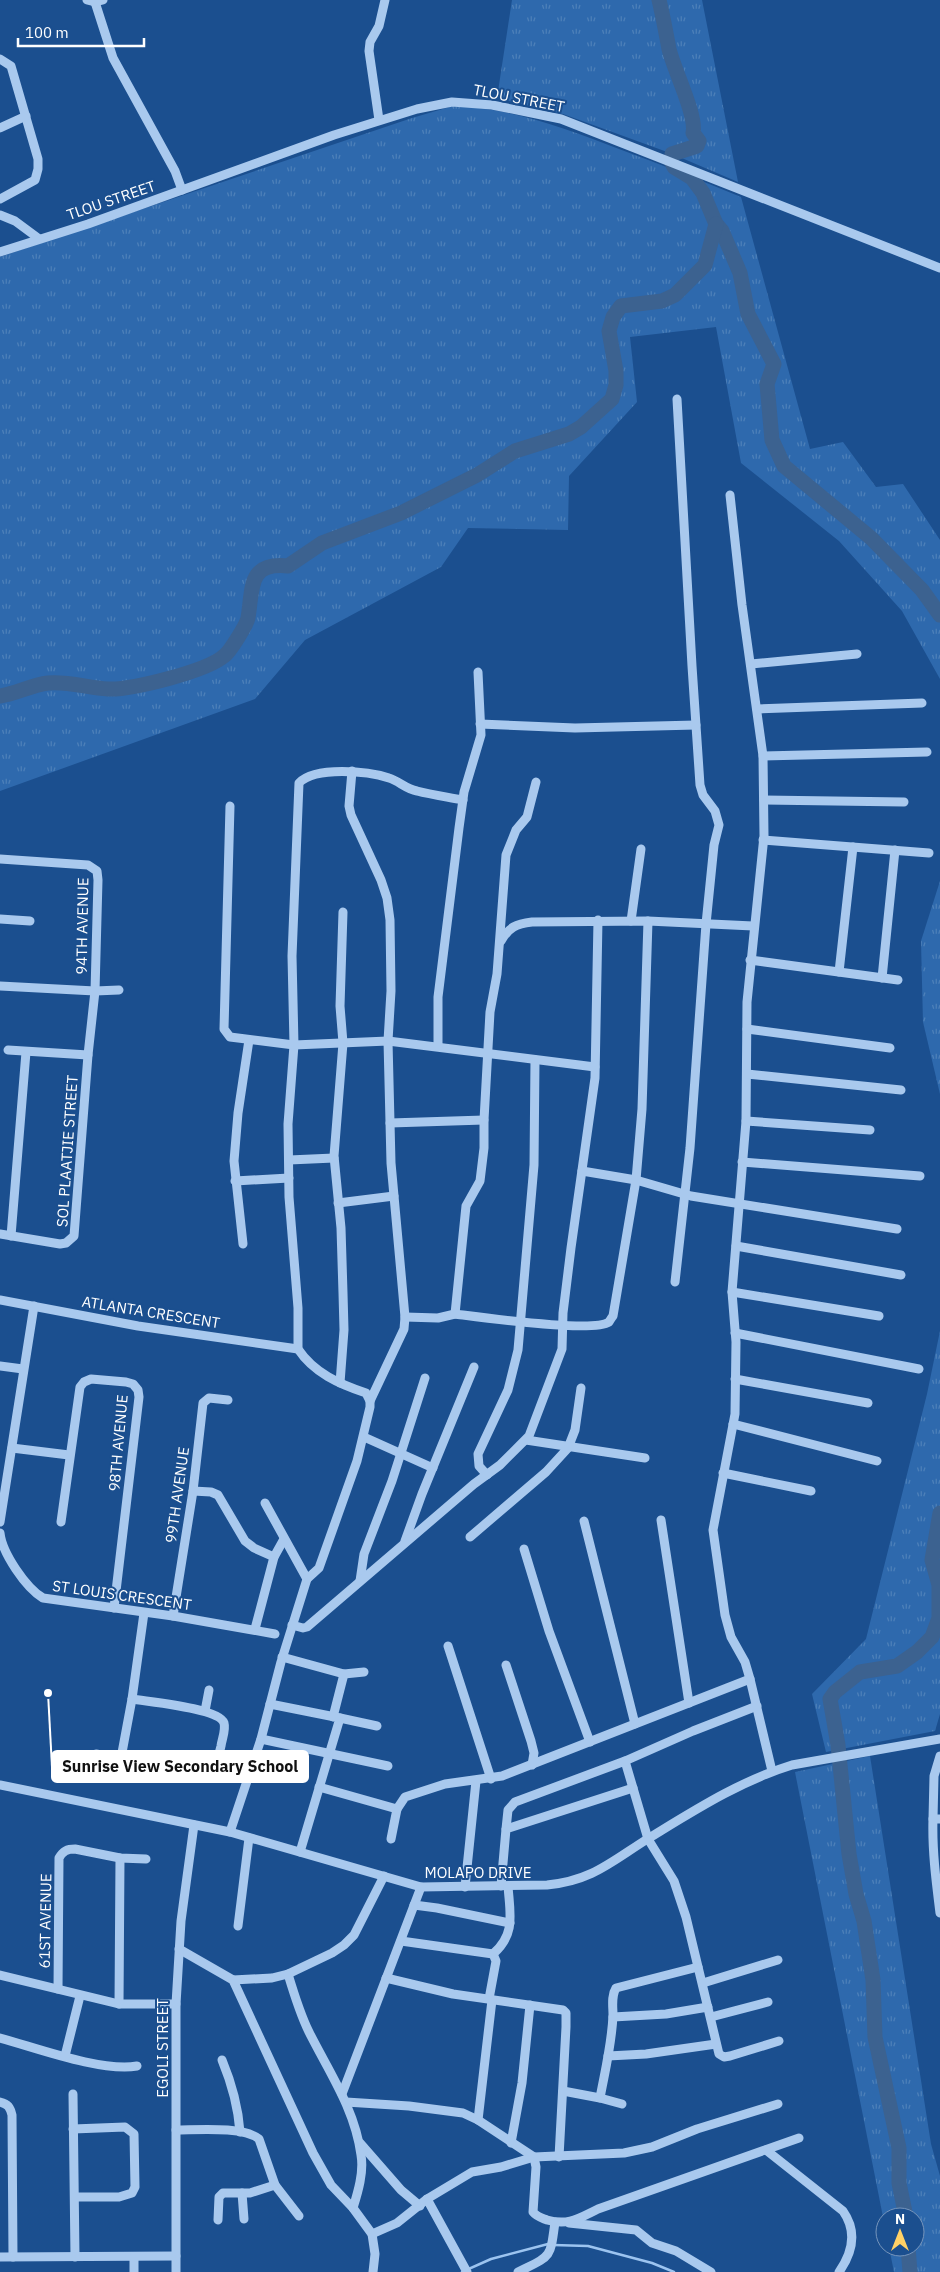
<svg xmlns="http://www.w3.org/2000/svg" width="940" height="2272" font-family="'IBM Plex Sans',sans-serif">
<defs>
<pattern id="grass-tufts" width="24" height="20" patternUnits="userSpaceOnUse" patternTransform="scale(1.25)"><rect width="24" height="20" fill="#2e69ad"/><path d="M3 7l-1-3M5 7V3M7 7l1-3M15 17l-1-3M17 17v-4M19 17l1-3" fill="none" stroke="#4d80b9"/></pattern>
</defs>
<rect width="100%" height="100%" fill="#1b4f8f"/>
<g fill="url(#grass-tufts)">
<polygon points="512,0 702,0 738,182 670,153 563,114 497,98"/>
<path d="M453,106C512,108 565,128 619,149C660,164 700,180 741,197L810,449L843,442L876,487L903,484L940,540V679L902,611L839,541L741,463L716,327L630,337L637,402L569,476L568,530L468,528L441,567L305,640L255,699L0,791V257L412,118Z"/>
<polygon points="940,881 940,1094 923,1022 921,941"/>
<polygon points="940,1331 940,1714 935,1731 826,1752 812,1694 866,1639 927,1394"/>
<polygon points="870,1756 931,2144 940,2176 940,2272 894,2272 889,2247 915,2247 915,2217 885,2217 885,2227 795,1772"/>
</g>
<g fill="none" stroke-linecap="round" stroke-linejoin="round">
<g stroke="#9cc4f0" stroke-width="2.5">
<polyline points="553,2245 588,2246 652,2263 674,2272"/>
<polyline points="462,2272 491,2259 548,2244"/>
</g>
<g stroke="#3c6290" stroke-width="15">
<path d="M659,0C663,16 666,33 669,49C674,70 697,116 693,133L699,141L697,146L672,154L671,161L674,167L692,178L703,193L716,224L722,231L740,273L748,314L774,364L767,384L772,440L784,466L871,538L922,590L940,615"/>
<path d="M0,696C16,694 31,685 48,683C68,681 88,688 108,689C132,690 207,671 224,656C230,652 247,624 248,618C253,587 248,562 288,566L322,543L401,513L477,475L515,451L569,434L581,427L612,399L616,385V371L609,331L613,317L621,306L662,301L675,295L705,265L716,224"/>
<polyline points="906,2217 899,2183 899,2148 875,2037 873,1980 864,1921 856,1894 849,1854 838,1745 830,1699 835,1692 860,1672 897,1666 917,1652 932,1637 939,1618 939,1585 932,1560 940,1513"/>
<polyline points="908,2247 910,2272"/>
</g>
<g stroke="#a9c9ee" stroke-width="9">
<polyline points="87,0 95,2 103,0"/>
<polyline points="95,2 113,58 175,171 182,190"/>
<polyline points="0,59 11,66 38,159 38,169 35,180 0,199"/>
<polyline points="379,120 369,51 370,42 379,26 385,0"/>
<polyline points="0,128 26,116"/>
<polyline points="0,215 15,221 38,238"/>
<polyline points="0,252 88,224 334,135 417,109 452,102 492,105 561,119 940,268"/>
<polyline points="730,495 742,605 763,756 764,836 747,1002 746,1121 732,1292 736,1342 735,1414 713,1530 725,1615 731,1637 745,1662 750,1679 772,1771"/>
<polyline points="751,664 857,654"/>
<polyline points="757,709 922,703"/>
<polyline points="480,724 575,728 696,725"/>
<polyline points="763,756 927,752"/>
<polyline points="352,771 349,806 351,815 381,880 387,898 390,920 391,991 388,1041 391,1163 405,1317 404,1329 370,1401"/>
<polyline points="764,800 904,802"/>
<polyline points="230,806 224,1029 230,1037 294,1045 388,1041 595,1067"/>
<polyline points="763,840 929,853"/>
<polyline points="0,859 88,865 97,871 98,880 95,991 88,1055 74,1236 66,1243 60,1244 0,1234"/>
<polyline points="0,919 30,921"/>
<polyline points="631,921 641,849"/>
<path d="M501,941C509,927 516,924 532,922L648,921L753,926"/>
<polyline points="750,960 898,980"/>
<polyline points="839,972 853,847"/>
<polyline points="882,978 895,850"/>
<polyline points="0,986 95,991 119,990"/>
<polyline points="747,1029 890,1048"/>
<polyline points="438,1046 438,997 459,828 464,792 481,735 478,672"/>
<polyline points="8,1050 88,1055"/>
<polyline points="747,1074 901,1090"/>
<polyline points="746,1121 870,1130"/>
<polyline points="390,1123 484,1120"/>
<polyline points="289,1160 334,1158"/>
<polyline points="742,1162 920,1176"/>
<polyline points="582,1171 636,1180 691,1196 897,1229"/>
<polyline points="235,1181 289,1178"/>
<polyline points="338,1203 394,1196"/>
<polyline points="11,1236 26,1052"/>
<polyline points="243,1244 234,1161 238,1113 249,1040"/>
<polyline points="736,1246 901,1275"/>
<polyline points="675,1282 690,1148 706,924 714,845 719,825 715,811 703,795 700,785 692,666 677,399"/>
<polyline points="732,1292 879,1316"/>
<polyline points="0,1300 138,1326 298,1349"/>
<polyline points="455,1314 466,1206 480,1181 484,1148 484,1120 490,1012 497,974 506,855 516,830 527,817 536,782"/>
<path d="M405,1317L438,1318L455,1314C479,1317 593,1333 609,1322C609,1322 612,1317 613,1316L636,1180L642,1109L648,921"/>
<polyline points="735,1333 919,1369"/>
<polyline points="0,1366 23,1369"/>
<polyline points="735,1379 868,1403"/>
<polyline points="340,1383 344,1330 343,1293 341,1228 334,1156 343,1043 340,1006 343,912"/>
<polyline points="733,1424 877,1461"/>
<polyline points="364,1437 433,1468"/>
<polyline points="526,1440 645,1458"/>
<polyline points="12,1448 69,1455"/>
<polyline points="723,1473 811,1491"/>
<polyline points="487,1475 479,1466 478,1454 508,1390 518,1350 534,1165 535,1060"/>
<polyline points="193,1491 211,1492 218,1495 245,1541 254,1548 274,1557"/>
<polyline points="265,1503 307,1579"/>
<polyline points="661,1520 689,1703"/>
<polyline points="584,1521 635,1724"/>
<polyline points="0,1522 34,1306"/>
<polyline points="61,1522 80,1387 84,1382 91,1379 126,1382 133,1384 138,1390 139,1397 114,1608"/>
<path d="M0,1533C2,1553 26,1588 43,1598L173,1616L275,1634"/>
<polyline points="470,1537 546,1472 568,1448 575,1430 581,1388"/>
<polyline points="405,1541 422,1494 474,1367"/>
<polyline points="524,1549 549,1631 590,1742"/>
<polyline points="360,1581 364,1554 392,1481 425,1378"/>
<polyline points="173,1616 193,1491 203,1403 209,1398 228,1400"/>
<polyline points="292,1625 303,1628 307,1627 474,1484 500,1465 529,1436 562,1349 563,1313 571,1248 595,1078 598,920"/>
<polyline points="255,1629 274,1557 284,1539"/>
<polyline points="448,1646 491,1779"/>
<polyline points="282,1657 344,1674 364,1672"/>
<polyline points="506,1665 531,1741 534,1753 532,1765"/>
<polyline points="270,1704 340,1718 300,1852"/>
<polyline points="757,1706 693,1731 625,1761 648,1839 674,1881 686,1917 719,2054 724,2057 730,2056 779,2041"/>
<polyline points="205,1711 209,1690"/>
<polyline points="333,1717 344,1674"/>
<polyline points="340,1718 377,1726"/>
<polyline points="261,1739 388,1766"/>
<path d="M96,1754L204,1774C216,1768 218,1758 221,1746C222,1739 226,1730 224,1723C219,1708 149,1702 132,1699"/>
<polyline points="121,1758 132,1699 144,1613"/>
<path d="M0,1785L230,1832L421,1887L547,1885C592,1881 612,1861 649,1838C695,1810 740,1781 792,1765L940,1739"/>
<polyline points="319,1787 397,1809 391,1839"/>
<polyline points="397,1809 405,1797 445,1784 502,1776 750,1679"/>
<polyline points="933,1819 934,1776 940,1756"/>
<path d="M940,1819H933C932,1850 936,1881 940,1913"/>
<polyline points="506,1829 508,1810 515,1802 625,1761"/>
<path d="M230,1832L261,1739L281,1662L307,1579L319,1568L357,1461L370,1407V1401L366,1393C339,1384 314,1373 298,1349V1308L289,1197L288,1124L294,1045L292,956L299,783C315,766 368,771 389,778C399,781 406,789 417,791C432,795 448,797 463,800"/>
<polyline points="501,1886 506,1829 633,1788"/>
<polyline points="465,1887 476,1781"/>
<polyline points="414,1905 437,1908 510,1923"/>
<polyline points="238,1926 249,1838"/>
<polyline points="401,1941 493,1954 496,1961 489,1999"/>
<polyline points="179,1949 233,1980 313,2153 331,2185 353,2208 372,2234 375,2254 373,2272"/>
<path d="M493,1954C516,1934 510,1914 508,1886"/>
<path d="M288,1974C294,1994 300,2014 309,2032C329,2072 355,2109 361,2155C364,2172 358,2192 353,2208"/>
<polyline points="0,1975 119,2004 176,2004"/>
<polyline points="386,1978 453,1994 563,2010 566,2013 566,2027 559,2157"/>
<polyline points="233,1980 272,1978 288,1974 332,1953 344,1945 354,1935 384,1876"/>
<polyline points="703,1983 778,1960"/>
<path d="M58,1989L59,1858C63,1851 67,1849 75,1849L120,1858L146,1859"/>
<polyline points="119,2004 120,1858"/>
<polyline points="613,2017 666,2014 708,2007"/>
<polyline points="711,2017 768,2002"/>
<path d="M0,2038C37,2048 101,2072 137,2066"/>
<polyline points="65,2056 80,1996"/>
<polyline points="608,2056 646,2054 716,2044"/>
<path d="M222,2060C232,2084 238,2105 240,2132"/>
<path d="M563,2091L600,2098C605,2071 612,2043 613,2015C613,2006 611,1996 616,1988L698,1967"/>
<polyline points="73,2094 75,2257"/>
<polyline points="342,2094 421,1887"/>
<polyline points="600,2098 622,2104"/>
<path d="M0,2102C8,2104 10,2107 12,2115L13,2257"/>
<path d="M346,2102L409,2106L463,2113L478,2120L534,2157L536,2167L533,2212C537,2217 542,2218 547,2220C569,2226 579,2218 598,2209L799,2138"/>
<polyline points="478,2120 492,2000"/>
<polyline points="73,2129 125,2127 134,2134 135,2187 132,2193 119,2197 76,2197"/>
<path d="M176,2130C197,2130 243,2126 259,2139L275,2185L299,2216"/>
<polyline points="360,2143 401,2190 420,2206"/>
<polyline points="511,2143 522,2083 530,2005"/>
<path d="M766,2150L843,2211C857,2231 853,2252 839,2272"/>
<polyline points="242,2193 244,2219"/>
<polyline points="427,2199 467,2272"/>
<polyline points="218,2220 219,2197 223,2193 250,2193 275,2185"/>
<polyline points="569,2223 636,2230 652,2243 676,2251 711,2272"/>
<polyline points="372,2234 397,2223 427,2199 472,2172 501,2167 534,2157 624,2153 652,2147 697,2129 778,2104"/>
<polyline points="0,2257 176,2256"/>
<polyline points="134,2272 134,2257"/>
<polyline points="176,2272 176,2004 181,1921 194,1825"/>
<path d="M518,2272C552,2255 550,2259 555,2222"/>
</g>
</g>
<g text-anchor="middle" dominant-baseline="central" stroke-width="4" stroke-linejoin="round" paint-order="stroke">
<g font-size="15" fill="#fff" stroke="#1b4f8f">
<text transform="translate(519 98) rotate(11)">TLOU STREET</text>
<text transform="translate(111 200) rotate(-19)">TLOU STREET</text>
<text transform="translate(82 926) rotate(-89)">94TH AVENUE</text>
<text transform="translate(67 1151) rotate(-86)">SOL PLAATJIE STREET</text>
<text transform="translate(151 1312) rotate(9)">ATLANTA CRESCENT</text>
<text transform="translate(118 1443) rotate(-85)">98TH AVENUE</text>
<text transform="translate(177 1495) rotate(-82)">99TH AVENUE</text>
<text transform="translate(122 1595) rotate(8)">ST LOUIS CRESCENT</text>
<text x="478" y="1872">MOLAPO DRIVE</text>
<text transform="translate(45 1921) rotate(-89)">61ST AVENUE</text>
<text transform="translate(162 2048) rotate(-90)">EGOLI STREET</text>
</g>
</g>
<path fill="none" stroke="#fff" stroke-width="2" d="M48 1693L52 1767"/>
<circle fill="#fff" stroke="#1b4f8f" stroke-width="2" cx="48" cy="1693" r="5"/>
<rect fill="#fff" stroke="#fff" stroke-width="2" x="52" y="1751" width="256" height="31" rx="5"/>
<g font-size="16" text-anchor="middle" font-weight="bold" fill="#111">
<text x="180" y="1772">Sunrise View Secondary School</text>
</g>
<g transform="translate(900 2232)"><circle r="24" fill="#1b4f8f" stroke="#7695bc"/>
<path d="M0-4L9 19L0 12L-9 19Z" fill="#ffd166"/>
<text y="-8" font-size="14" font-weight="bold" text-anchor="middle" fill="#ffffff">N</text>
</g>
<path d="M18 38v8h126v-8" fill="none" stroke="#ffffff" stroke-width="2.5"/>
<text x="25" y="38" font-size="15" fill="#ffffff" stroke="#1b4f8f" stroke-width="4" paint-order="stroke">100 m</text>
</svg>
